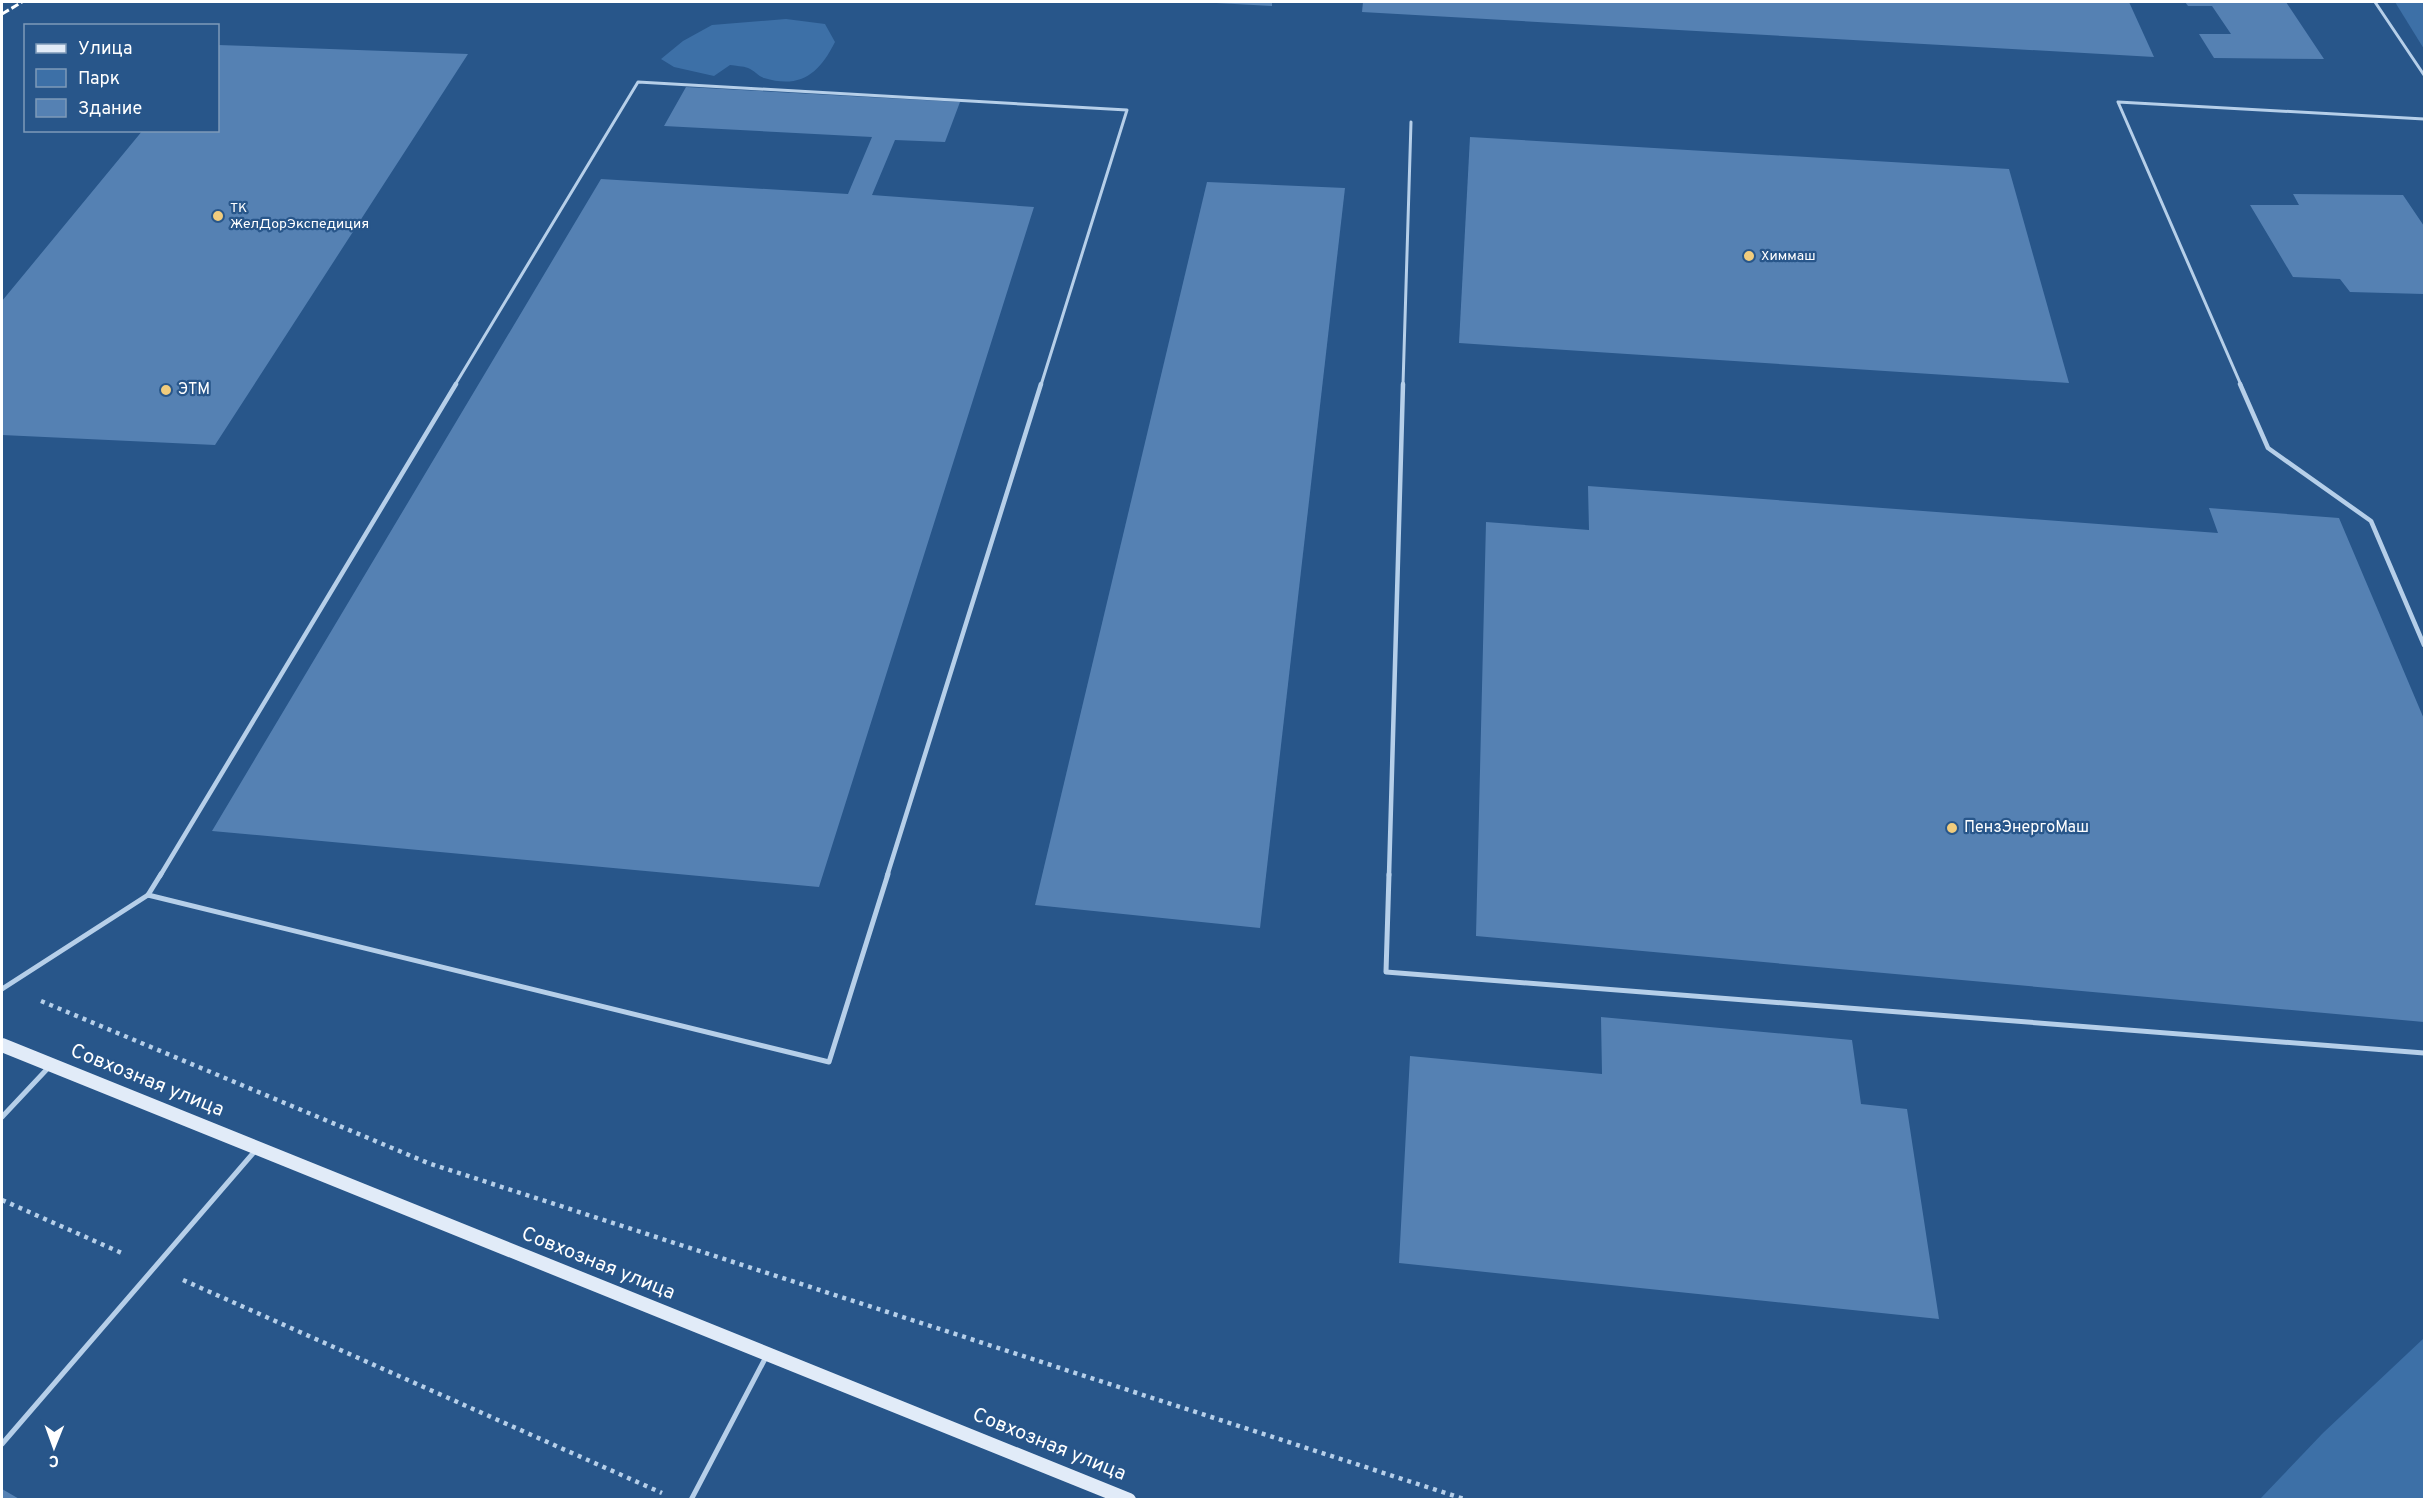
<svg xmlns="http://www.w3.org/2000/svg" width="2426" height="1501" font-family="Overpass,sans-serif">
<rect width="100%" height="100%" fill="#28568a"/>
<g fill="#3d70a7">
<polygon points="2395,2 2424,2 2424,49"/>
<path d="M786,19L825,24L835,42C819,74 800,89 764,78C758,76 754,70 748,68C743,66 736,66 730,65L714,76L674,67L661,59L683,41L712,25Z"/>
<polygon points="2424,1338 2424,1499 2260,1499 2323,1433"/>
</g>
<g fill="#5581b3">
<polygon points="1217,2 1272,2 1272,6 1216,3"/>
<polygon points="1363,2 2129,2 2154,57 1362,12"/>
<polygon points="2185,2 2286,2 2324,59 2214,58 2199,34 2231,34 2212,6 2188,6"/>
<polygon points="218,45 468,54 215,445 2,435 2,301 143,130 218,130"/>
<polygon points="686,87 960,102 945,142 895,140 872,195 1034,207 819,887 212,831 601,179 848,194 872,137 664,126"/>
<polygon points="1470,137 2009,169 2069,383 1459,343"/>
<polygon points="1207,182 1345,188 1260,928 1035,905"/>
<polygon points="2293,194 2403,195 2424,226 2424,294 2350,292 2340,279 2293,277 2250,205 2299,205"/>
<polygon points="1588,486 2218,533 2209,508 2339,518 2424,719 2424,1022 1476,936 1486,522 1589,530"/>
<polygon points="1601,1017 1852,1040 1861,1104 1907,1109 1939,1319 1399,1263 1410,1056 1602,1074"/>
<polygon points="2,1489 21,1500 2,1500"/>
</g>
<g fill="none" stroke-linecap="round" stroke-linejoin="round">
<g stroke="#b6cfe9" stroke-width="4.5" stroke-dasharray="4 5" stroke-linecap="butt">
<polyline points="41,1001 428,1163 1467,1500"/>
<polyline points="2,1200 124,1254"/>
<polyline points="183,1280 662,1493"/>
</g>
<g stroke="#b6cfe9" stroke-width="3">
<polyline points="2375,2 2424,75"/>
<polyline points="455,385 638,82 1127,110 1041,385"/>
<polyline points="1403,385 1411,122"/>
<polyline points="2241,385 2118,102 2424,119"/>
</g>
<g stroke="#b6cfe9" stroke-width="4.5">
<polyline points="2240,384 2268,448 2371,521 2424,645"/>
<polyline points="160,876 456,384"/>
<polyline points="887,876 1041,384"/>
<polyline points="1389,876 1403,384"/>
</g>
<g stroke="#b6cfe9" stroke-width="5">
<polyline points="1389,874 1386,972 2424,1053"/>
<polyline points="148,895 829,1062 888,874"/>
<polyline points="148,895 161,874"/>
<polyline points="2,989 148,895"/>
<polyline points="2,1117 49,1067"/>
<polyline points="2,1444 255,1151"/>
<polyline points="691,1500 767,1355"/>
</g>
<polyline stroke="#e1ebf8" stroke-width="14" points="2,1045 1129,1500"/>
<polyline stroke="#fff" stroke-width="3" stroke-dasharray="8 3" stroke-linecap="butt" points="2,14 22,2"/>
</g>
<g fill="#f1cc7d" stroke="#28568a" stroke-width="2">
<circle cx="218" cy="216" r="6"/>
<circle cx="1749" cy="256" r="6"/>
<circle cx="166" cy="390" r="6"/>
<circle cx="1952" cy="828" r="6"/>
</g>
<g text-anchor="middle" dominant-baseline="central" stroke-width="4.5" stroke-linejoin="round" paint-order="stroke">
<g font-size="14" fill="#fff" stroke="#28568a" text-anchor="start">
<text x="230" y="208">ТК<tspan x="230" dy="16">ЖелДорЭкспедиция</tspan></text>
<text x="1761" y="256">Химмаш</text>
</g>
<g font-size="16" fill="#fff" stroke="#28568a" text-anchor="start">
<text x="178" y="390">ЭТМ</text>
<text x="1964" y="828">ПензЭнергоМаш</text>
</g>
<g font-size="20" fill="#fff" stroke="#28568a">
<text transform="translate(147 1081) rotate(22)">Совхозная улица</text>
<text transform="translate(598 1264) rotate(22)">Совхозная улица</text>
<text transform="translate(1049 1445) rotate(22)">Совхозная улица</text>
</g>
</g>
<rect width="2426" height="1501" fill="none" stroke="#ffffff" stroke-width="6"/>
<rect x="24" y="24" width="195" height="108" fill="#28568a" stroke="#7e9ab9" stroke-width="1.5"/>
<rect x="36" y="44" width="30" height="9" fill="#e1ebf8" stroke="#7e9ab9" stroke-width="1.5"/>
<text x="78" y="54" font-size="18" fill="#ffffff">Улица</text>
<rect x="36" y="69" width="30" height="18" fill="#3d70a7" stroke="#7e9ab9" stroke-width="1.5"/>
<text x="78" y="84" font-size="18" fill="#ffffff">Парк</text>
<rect x="36" y="99" width="30" height="18" fill="#5581b3" stroke="#7e9ab9" stroke-width="1.5"/>
<text x="78" y="114" font-size="18" fill="#ffffff">Здание</text>
<g transform="translate(54 1447) rotate(181)" stroke="#28568a" stroke-width="4.5" paint-order="stroke">
<path d="M0-4.5L10 22L0 15L-10 22Z" fill="#ffffff"/>
<text y="-9" font-size="16" font-weight="bold" text-anchor="middle" fill="#ffffff">С</text>
</g>
</svg>
